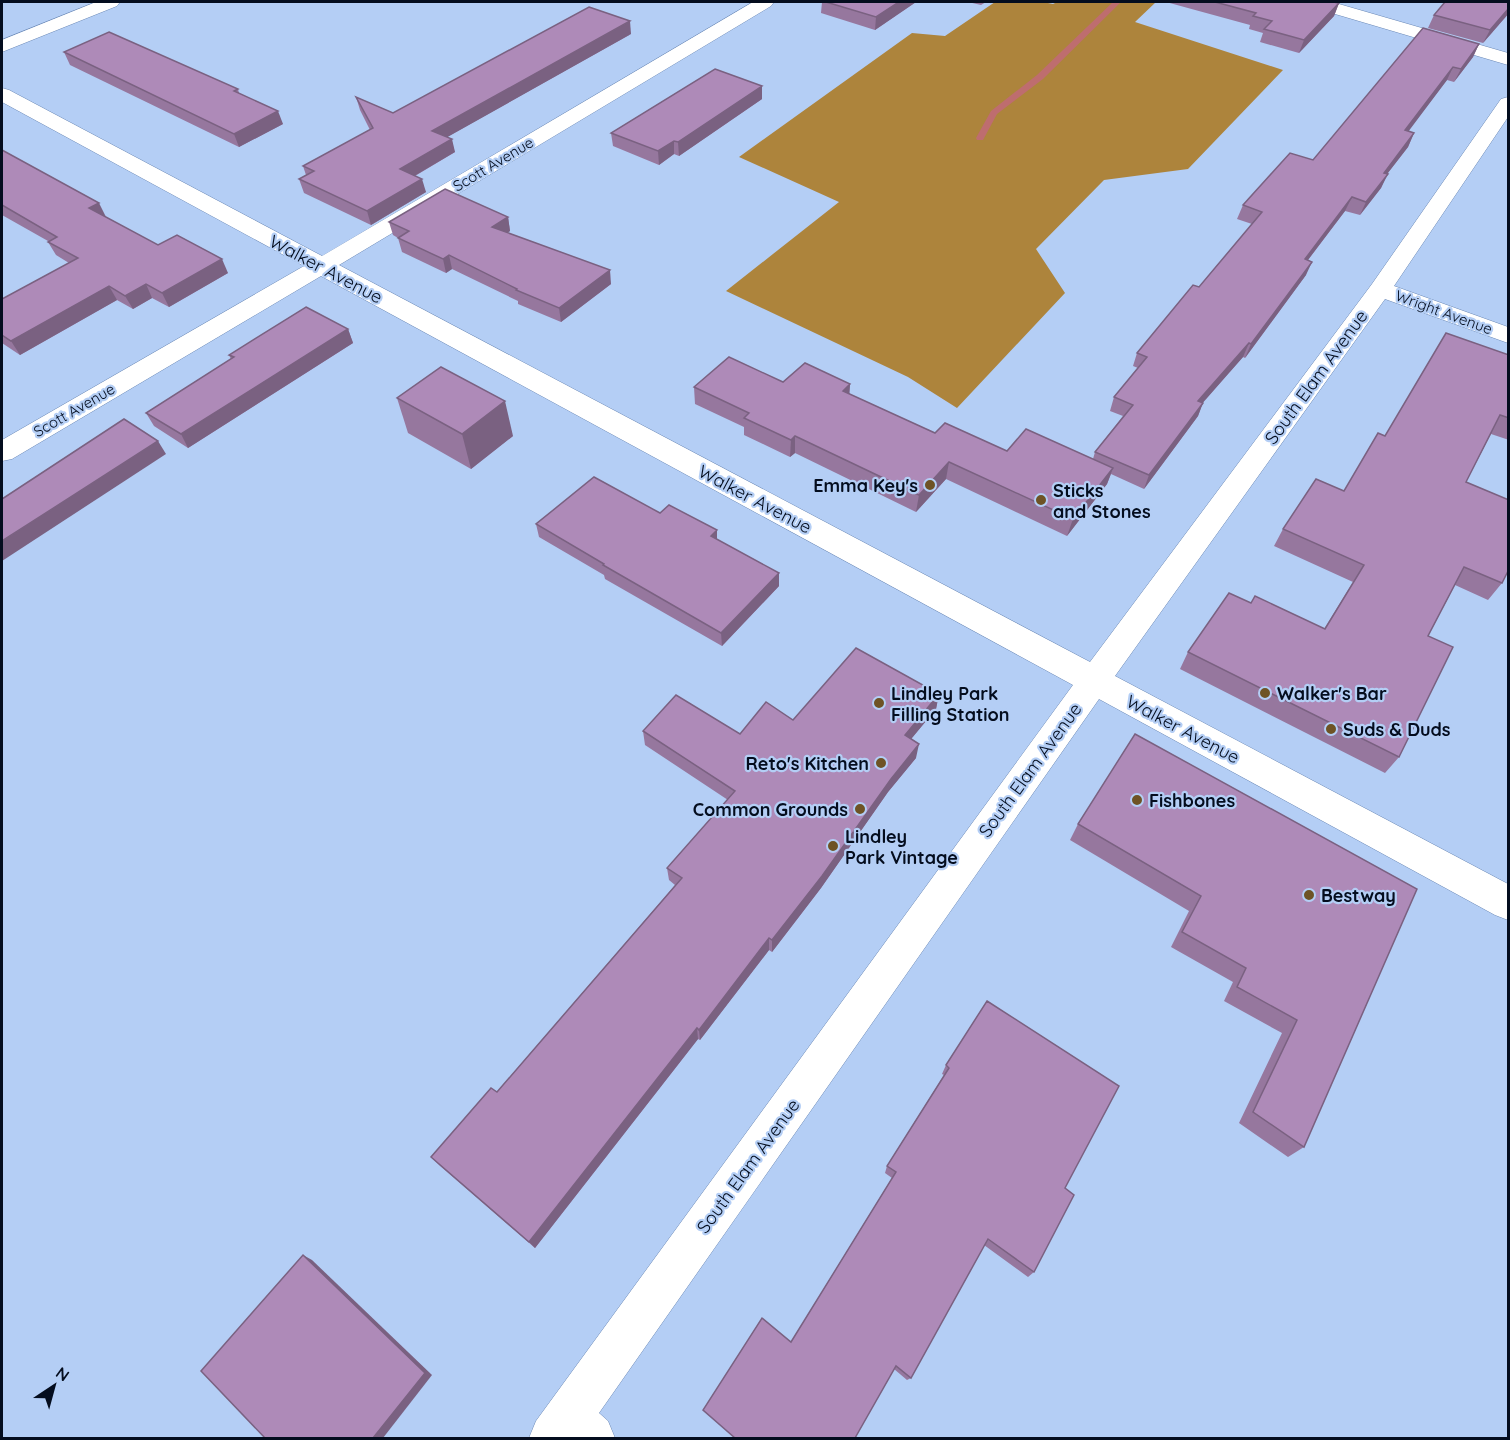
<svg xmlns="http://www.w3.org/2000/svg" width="1510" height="1440" font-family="Quicksand,sans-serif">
<rect width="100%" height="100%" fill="#b4cef5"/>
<polygon fill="#ad843c" points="995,2 1043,2 1053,4 1057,2 1156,2 1135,22 1283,70 1188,169 1104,180 1036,249 1065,293 957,408 908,377 726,291 839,202 739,157 912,33 945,36"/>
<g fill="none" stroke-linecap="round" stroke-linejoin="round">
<polygon fill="#be6d6f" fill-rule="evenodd" points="1113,2 1121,2 1043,79 997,114 983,140 977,140 976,138 991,111 1037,75"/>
<g stroke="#6a88b5" stroke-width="1">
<g id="minor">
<polygon points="96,2 120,2 117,6 2,52 2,40"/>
<polygon points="753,2 774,2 771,6 339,265 1090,662 1372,284 1501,99 1508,97 1508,117 1394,286 1508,327 1508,343 1385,299 1115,676 1508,884 1508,920 1495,915 1099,699 599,1413 608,1421 615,1438 529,1438 536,1421 1073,685 321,276 12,459 2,461 2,440 304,266 2,102 2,88 9,90 322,256"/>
<polygon points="1305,2 1332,2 1508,53 1508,65 1308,6"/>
</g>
</g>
<use href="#minor" fill="#fff" fill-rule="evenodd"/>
</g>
<g fill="#96779e">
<polygon points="822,2 916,2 875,30 821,13"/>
<polygon points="968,2 986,2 981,5"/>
<polygon points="1166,2 1333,2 1339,3 1334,16 1299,53 1260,42 1263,33 1249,29 1250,25"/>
<polygon points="1509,2 1509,13 1483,43 1428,28 1434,15"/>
<polygon points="631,34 447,137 455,152 415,176 426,192 371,225 304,193 299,179 306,175 303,166 370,130 360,110 356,97 393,113"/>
<polygon points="1479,44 1473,57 1454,82 1447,80 1408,131 1414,133 1408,147 1387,174 1381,188 1360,215 1345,211 1308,260 1306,275 1245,358 1243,357 1203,402 1198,416 1144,489 1111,474 1107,484 1067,536 946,479 916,512 795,453 790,457 744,435 744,427 695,404 694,387 783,382 850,384 849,394 935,433 1007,451 1093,459 1095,452 1123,416 1110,411 1114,397 1138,368 1133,366 1137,353 1199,287 1252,224 1237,219 1243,205 1313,160"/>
<polygon points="64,52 238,89 239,93 283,124 239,147 70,65"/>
<polygon points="762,86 762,99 679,156 674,154 659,165 613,146 611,133"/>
<polygon points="2,150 106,217 105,217 158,245 228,273 169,307 152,298 133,309 117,300 20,355 2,343 2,299 69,263 56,255 48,242 48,241 2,215"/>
<polygon points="508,217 510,231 507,233 611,284 561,322 518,304 518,301 452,269 446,273 402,252 398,238 393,235 389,222"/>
<polygon points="348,329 353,343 188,448 154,426 146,413 231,359 229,355"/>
<polygon points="1509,355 1509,440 1491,434 1466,482 1502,583 1488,600 1455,585 1428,636 1399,757 1385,773 1180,669 1188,652 1251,603 1324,629 1353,582 1274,546 1283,529 1344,491 1384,436"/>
<polygon points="397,398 513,436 471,469 408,433"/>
<polygon points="660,513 717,530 717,539 779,586 722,646 605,579 604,575 539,537 536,524"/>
<polygon points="939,694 936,709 911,739 916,758 888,792 821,888 772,952 769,950 700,1040 698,1039 535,1248 439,1165 431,1157 497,1092 675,885 669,880 667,868 728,800 645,745 643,731 740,734 793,720"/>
<polygon points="1078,824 1417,889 1304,1147 1288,1157 1239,1123 1282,1033 1224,1001 1233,982 1171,947 1189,911 1070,840"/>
<polygon points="987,1001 1065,1188 1034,1272 1028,1277 984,1245 911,1378 907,1380 894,1369 855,1438 735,1438 703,1410 791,1342 892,1178 885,1173 887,1166 944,1075 942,1074 946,1065"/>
</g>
<g fill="#7a6181">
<polygon points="899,2 916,2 875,30 876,17"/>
<polygon points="1339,3 1334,16 1299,53 1304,40"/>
<polygon points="1509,8 1509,13 1483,43 1490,30"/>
<polygon points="630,21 631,34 435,144 432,131"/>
<polygon points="1479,44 1473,57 1454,82 1461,69"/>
<polygon points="1453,67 1447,80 1399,144 1405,130"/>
<polygon points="762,86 762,99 679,156 678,142"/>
<polygon points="278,111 283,124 239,147 234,134"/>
<polygon points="1414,133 1408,147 1377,187 1384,173"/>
<polygon points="452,139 455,152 404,182 400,169"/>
<polygon points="674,141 674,154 659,165 658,151"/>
<polygon points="1388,174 1381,188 1360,215 1366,202"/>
<polygon points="422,179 426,192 371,225 367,211"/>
<polygon points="1352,197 1345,211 1298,273 1305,259"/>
<polygon points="99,203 106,217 96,222 89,208"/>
<polygon points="508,217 510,231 495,241 492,227"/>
<polygon points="449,255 452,269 446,273 443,259"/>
<polygon points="222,259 228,273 169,307 162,293"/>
<polygon points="1312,262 1306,275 1245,358 1251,344"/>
<polygon points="610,270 611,284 561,322 559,308"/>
<polygon points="146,284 152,298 133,309 125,296"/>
<polygon points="109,286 117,300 20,355 11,341"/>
<polygon points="348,329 353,343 188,448 181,434"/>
<polygon points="1249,343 1243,357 1193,414 1198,401"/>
<polygon points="850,384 849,401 843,391"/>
<polygon points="505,401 513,436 471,469 462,434"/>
<polygon points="1203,403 1198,416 1144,489 1149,475"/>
<polygon points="795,436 795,453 790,457 791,440"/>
<polygon points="158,441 166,454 2,561 2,541"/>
<polygon points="949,462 946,479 916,512 919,495"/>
<polygon points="1113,468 1107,484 1067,536 1073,519"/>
<polygon points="717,530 717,544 711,536"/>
<polygon points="779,573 779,586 722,646 721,633"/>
<polygon points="939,694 936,709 902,750 905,735"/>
<polygon points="919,744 916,758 888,792 821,888 772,952 772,940 891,779"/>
<polygon points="769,938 769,950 700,1040 699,1030"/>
<polygon points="697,1028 698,1039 535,1248 529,1242"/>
<polygon points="303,1255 312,1260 432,1375 383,1438 373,1438"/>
</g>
<g fill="#ae8ab8" stroke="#7a6181" stroke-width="1.5">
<polygon points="826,2 899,2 876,17"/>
<polygon points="1215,2 1333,2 1339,3 1304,40 1264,29 1272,21 1253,16 1256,13"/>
<polygon points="1445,2 1509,2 1509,8 1490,30 1434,15"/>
<polygon points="589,7 630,21 432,131 452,139 400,169 422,179 367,211 299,179 314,171 303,166 373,128 356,97 393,113"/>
<polygon points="1423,28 1479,44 1461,69 1453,67 1405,130 1414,133 1384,173 1388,174 1366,202 1352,197 1305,259 1312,262 1251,344 1249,343 1198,401 1203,403 1149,475 1095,452 1133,405 1114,397 1147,357 1137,353 1193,285 1199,287 1262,212 1243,205 1290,153 1313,160"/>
<polygon points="109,32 238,89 234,91 278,111 234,134 64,52"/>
<polygon points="715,69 762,86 678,142 674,141 658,151 611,133"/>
<polygon points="2,150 99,203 89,208 158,245 177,235 222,259 162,293 146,284 125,296 109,286 11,341 2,335 2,299 78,258 48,242 57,237 2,205"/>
<polygon points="445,189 508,217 492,227 610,270 559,308 516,290 517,289 449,255 443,259 398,238 409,231 389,222"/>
<polygon points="306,307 348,329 181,434 146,413 234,357 229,355"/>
<polygon points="1446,333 1509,355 1509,418 1500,415 1466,482 1509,500 1509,569 1502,583 1464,567 1428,636 1453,647 1399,757 1188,652 1229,593 1251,603 1255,596 1325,629 1364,565 1283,529 1316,479 1344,491 1378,433 1385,436"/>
<polygon points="729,357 783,382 805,363 850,384 843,391 935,433 945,423 1007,451 1026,429 1113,468 1073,519 949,462 919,495 795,436 791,440 744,418 749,413 694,387"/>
<polygon points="441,367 505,401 462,434 397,398"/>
<polygon points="124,419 158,441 2,541 2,499"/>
<polygon points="594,477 660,513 669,505 717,530 711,536 779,573 721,633 603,565 604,564 536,524"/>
<polygon points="856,648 939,694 905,735 919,744 891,779 822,876 772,940 769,938 699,1030 697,1028 529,1242 431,1157 491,1088 497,1092 682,878 667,868 735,791 643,731 676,695 740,734 766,702 793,720"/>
<polygon points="1135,734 1417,889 1304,1147 1253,1112 1297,1020 1237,987 1246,968 1182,932 1201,896 1078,824"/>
<polygon points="987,1001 1119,1086 1065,1188 1074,1195 1034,1272 988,1239 911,1378 896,1366 855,1438 735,1438 703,1410 762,1318 791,1342 896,1172 887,1166 949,1068 946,1065"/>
<polygon points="303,1255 425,1373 373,1438 265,1438 201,1371"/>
</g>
<g fill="#6e5325" stroke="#b4cef5" stroke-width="2">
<circle cx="930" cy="485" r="6"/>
<circle cx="1041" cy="500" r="6"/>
<circle cx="1265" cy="693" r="6"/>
<circle cx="879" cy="703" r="6"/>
<circle cx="1331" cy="729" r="6"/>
<circle cx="881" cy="763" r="6"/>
<circle cx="1137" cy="800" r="6"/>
<circle cx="860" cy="809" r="6"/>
<circle cx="833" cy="846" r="6"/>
<circle cx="1309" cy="895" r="6"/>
</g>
<g text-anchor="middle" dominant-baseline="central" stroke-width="4.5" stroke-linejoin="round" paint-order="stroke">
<g font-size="15" fill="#040d1e" stroke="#b4cef5">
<text transform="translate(493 164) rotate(-31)">Scott Avenue</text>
<text transform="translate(1444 312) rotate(20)">Wright Avenue</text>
<text transform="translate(74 410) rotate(-30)">Scott Avenue</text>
</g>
<g font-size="18" fill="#040d1e" stroke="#b4cef5">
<text transform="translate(326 269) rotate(28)">Walker Avenue</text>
<text transform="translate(1316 377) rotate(-54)">South Elam Avenue</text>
<text transform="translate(755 499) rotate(28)">Walker Avenue</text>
<text transform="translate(1183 729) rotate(28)">Walker Avenue</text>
<text transform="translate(1030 770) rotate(-54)">South Elam Avenue</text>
<text transform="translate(748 1166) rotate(-54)">South Elam Avenue</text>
</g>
<g font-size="18" font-weight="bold" fill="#040d1e" stroke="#b4cef5" text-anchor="start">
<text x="918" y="485" text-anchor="end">Emma Key's</text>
<text x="1053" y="490">Sticks<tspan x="1053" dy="21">and Stones</tspan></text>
<text x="891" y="693">Lindley Park<tspan x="891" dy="21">Filling Station</tspan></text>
<text x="1277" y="693">Walker's Bar</text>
<text x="1343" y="729">Suds &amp; Duds</text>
<text x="869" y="763" text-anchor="end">Reto's Kitchen</text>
<text x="1149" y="800">Fishbones</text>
<text x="848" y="809" text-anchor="end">Common Grounds</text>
<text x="845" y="836">Lindley<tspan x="845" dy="21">Park Vintage</tspan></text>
<text x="1321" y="895">Bestway</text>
</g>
</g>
<rect width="1510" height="1440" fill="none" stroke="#040d1e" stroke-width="6"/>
<g transform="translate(54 1386) rotate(36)" stroke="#b4cef5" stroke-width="4.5" paint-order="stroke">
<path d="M0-4.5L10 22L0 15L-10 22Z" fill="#040d1e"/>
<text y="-9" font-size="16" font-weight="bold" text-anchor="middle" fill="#040d1e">N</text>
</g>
</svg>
